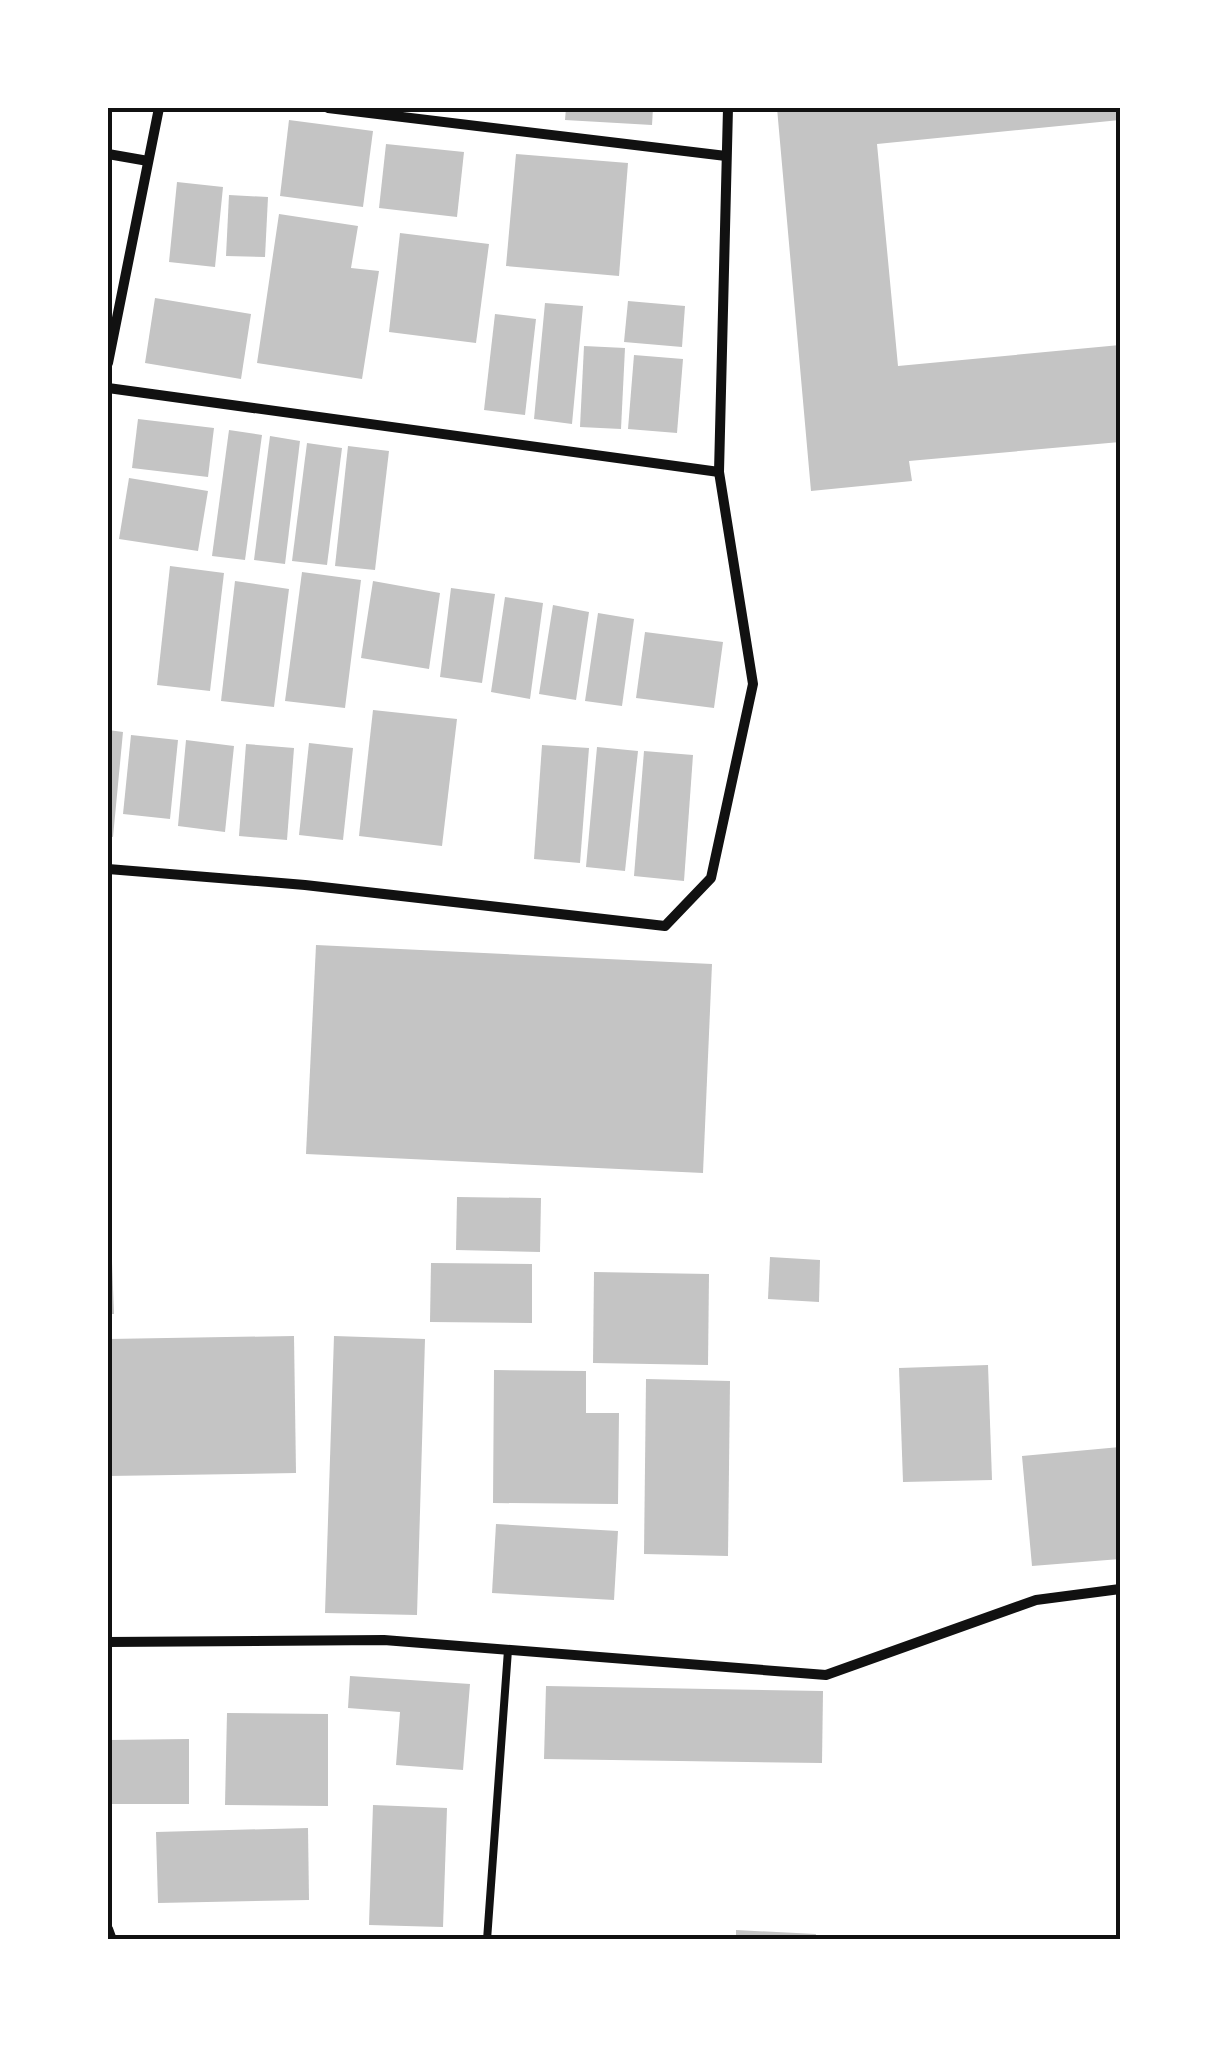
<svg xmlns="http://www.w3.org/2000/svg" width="1228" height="2047" font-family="Roboto,sans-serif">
<rect width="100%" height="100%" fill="#fff"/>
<g fill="#c4c4c4">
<polygon points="566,108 653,108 652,125 565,120"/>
<polygon points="777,108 1120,108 1120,120 877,144 898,366 1120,345 1120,442 909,461 912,481 811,491"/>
<polygon points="289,120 373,131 363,207 280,196"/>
<polygon points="386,144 464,152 457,217 379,208"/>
<polygon points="516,154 628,163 619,276 506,266"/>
<polygon points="177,182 223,187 215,267 169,262"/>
<polygon points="229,195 268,197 265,257 226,256"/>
<polygon points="279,214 358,226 351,268 379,271 362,379 257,363"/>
<polygon points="400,233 489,244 476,343 389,332"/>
<polygon points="155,298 251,314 241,379 145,363"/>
<polygon points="628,301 685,306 682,347 624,342"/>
<polygon points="545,303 583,306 572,424 534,419"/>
<polygon points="495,314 536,319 525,415 484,410"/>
<polygon points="584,346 625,348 621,429 580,427"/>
<polygon points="634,355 683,359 677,433 628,429"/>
<polygon points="138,419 214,428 208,477 132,468"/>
<polygon points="229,430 262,435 245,560 212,556"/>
<polygon points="270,436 300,441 285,564 254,560"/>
<polygon points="307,443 342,448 327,565 292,561"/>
<polygon points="348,446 389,451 375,570 335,566"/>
<polygon points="129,478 208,491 198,551 119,539"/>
<polygon points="170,566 224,573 210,691 157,685"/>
<polygon points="302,572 361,580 345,708 285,701"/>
<polygon points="235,581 289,589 274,707 221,701"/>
<polygon points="373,581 440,593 429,669 361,658"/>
<polygon points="451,588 495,594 482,683 440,677"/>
<polygon points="505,597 543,603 530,699 491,692"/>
<polygon points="553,605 589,612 576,700 539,694"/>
<polygon points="598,613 634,619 622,706 585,701"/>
<polygon points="645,632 723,642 714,708 636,698"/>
<polygon points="373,710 457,719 442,846 359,836"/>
<polygon points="108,730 123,732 113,837 108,836"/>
<polygon points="131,735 178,740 170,819 123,814"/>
<polygon points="186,740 234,746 225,832 178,826"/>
<polygon points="309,743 353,748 343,840 299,835"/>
<polygon points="246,744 294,748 287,840 239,836"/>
<polygon points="542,745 589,748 580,863 534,859"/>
<polygon points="597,747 638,751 625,871 586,867"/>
<polygon points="644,751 693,755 684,881 634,876"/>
<polygon points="316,945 712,964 703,1173 306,1154"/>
<polygon points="457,1197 541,1198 540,1252 456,1250"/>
<polygon points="108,1235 111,1235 114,1314 108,1314"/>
<polygon points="770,1257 820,1260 819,1302 768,1299"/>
<polygon points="431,1263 532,1264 532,1323 430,1322"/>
<polygon points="594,1272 709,1274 708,1365 593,1363"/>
<polygon points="294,1336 296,1473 108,1476 108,1339"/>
<polygon points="334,1336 425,1339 417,1615 325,1613"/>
<polygon points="988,1365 992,1480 903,1482 899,1368"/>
<polygon points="494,1370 586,1371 586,1413 619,1413 618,1504 493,1503"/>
<polygon points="646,1379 730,1381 728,1556 644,1554"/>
<polygon points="1120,1447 1120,1559 1032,1566 1022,1456"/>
<polygon points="496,1524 618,1531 614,1600 492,1593"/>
<polygon points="350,1676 470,1684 463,1770 396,1765 400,1712 348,1708"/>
<polygon points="546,1686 823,1691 822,1763 544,1759"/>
<polygon points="227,1713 328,1714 328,1806 225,1805"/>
<polygon points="189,1739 189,1804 108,1804 108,1740"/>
<polygon points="373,1805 447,1808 443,1927 369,1925"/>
<polygon points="308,1828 309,1900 158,1903 156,1832"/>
<polygon points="736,1930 816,1934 815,1940 736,1940"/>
</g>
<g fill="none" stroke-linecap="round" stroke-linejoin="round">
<polyline stroke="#111" stroke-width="8" points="487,1940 508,1650"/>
<g stroke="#111" stroke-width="10">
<polyline points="328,108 726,156"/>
<polyline points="108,154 148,161"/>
<polyline points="108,363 159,108"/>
<polyline points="108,388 719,472"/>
<polyline points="108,869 305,885 665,926 711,878 753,684 719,472 728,108"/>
<polyline points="108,1642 384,1640 826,1675 1036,1600 1120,1589"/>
<polyline points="108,1929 112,1940"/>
</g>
</g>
<rect width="1228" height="2047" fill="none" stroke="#ffffff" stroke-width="220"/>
<rect x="110" y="110" width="1008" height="1827" fill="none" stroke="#111" stroke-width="4"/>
</svg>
